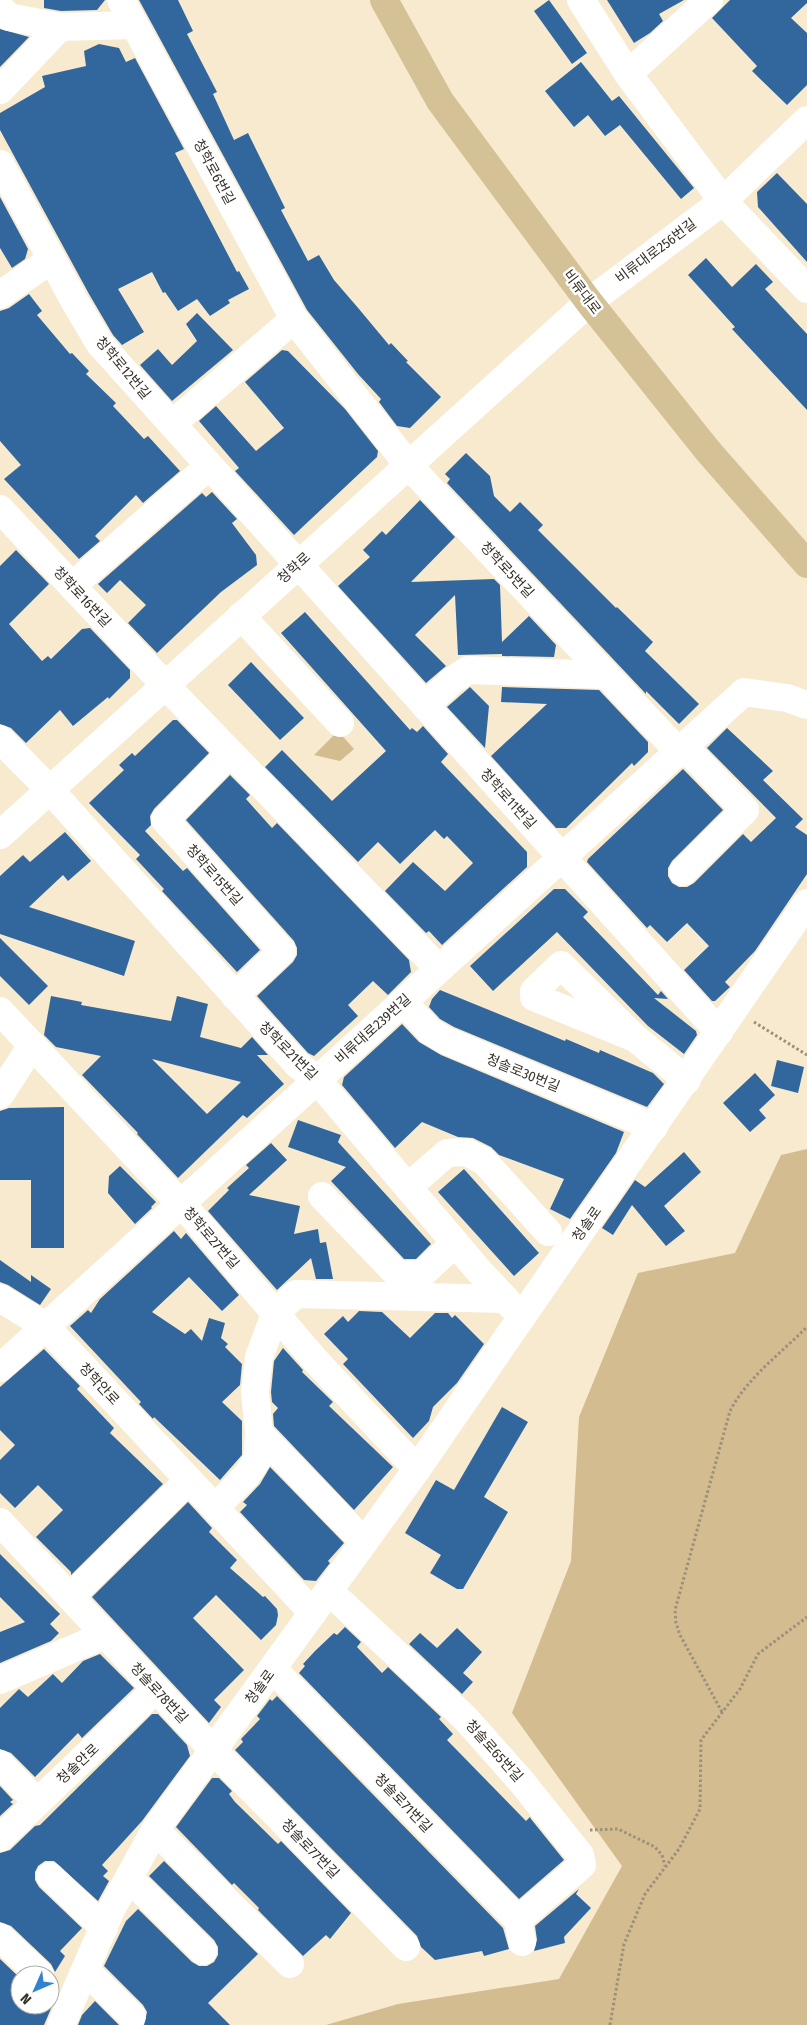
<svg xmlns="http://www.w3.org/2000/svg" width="807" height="2025" font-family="'Fira Sans Condensed','Noto Sans KR',sans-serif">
<rect width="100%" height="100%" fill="#f8eacf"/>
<g fill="#d3bc8f">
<polygon points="338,731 354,749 340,761 314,755"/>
<polygon points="807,1149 807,2025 326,2025 398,2004 559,1979 622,1866 512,1713 571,1561 579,1417 638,1273 735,1253 781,1155"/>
</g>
<g fill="#32679e" fill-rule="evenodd">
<polygon points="44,0 105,0 97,10 61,11 44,8"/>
<polygon points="139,0 178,0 193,31 187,34 217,92 213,94 234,140 248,133 285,208 281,210 308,261 319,255 334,280 359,309 389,345 391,343 408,361 406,362 441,397 410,428 397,426 379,402 381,399 358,374 307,310"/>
<polygon points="549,0 587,53 572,64 534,11"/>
<polygon points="607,0 684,0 659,14 663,21 650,33 634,43"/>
<polygon points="730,0 807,0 807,3 791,18 807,33 807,85 787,105 752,71 757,66 712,18"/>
<polygon points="0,29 29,37 0,67"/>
<polygon points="99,44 119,48 126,62 135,58 184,149 175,153 237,272 239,271 249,289 228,300 230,303 210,316 197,299 178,311 165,292 163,293 152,272 118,289 144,332 122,345 113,335 89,294 0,130 0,113 45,87 42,76 86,66 84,51"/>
<polygon points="581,62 612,101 619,96 694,188 681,199 620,125 605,136 588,115 574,127 545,91"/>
<polygon points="777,173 807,204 807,262 758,207 757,192"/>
<polygon points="0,197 28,249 25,259 12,268 0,248"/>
<polygon points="706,258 732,287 756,264 773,282 765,289 807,334 807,410 732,329 735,327 688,275"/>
<polygon points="29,294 42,311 37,315 70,354 72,353 89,371 86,374 116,403 113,406 144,439 148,436 180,471 143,503 136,495 95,536 100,541 79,559 4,479 21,465 0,441 0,311 9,308"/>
<polygon points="197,313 233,350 172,401 140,365 158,349 172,365 197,341 186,324"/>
<polygon points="282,350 288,351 345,409 378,451 377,457 294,535 235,471 239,468 199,421 216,406 256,451 284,428 245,382"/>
<polygon points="466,453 490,476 494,496 510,512 520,502 543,525 538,530 616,608 617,607 653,642 645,651 699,704 679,724 646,691 646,694 447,483 450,479 445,474"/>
<polygon points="212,492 237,519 232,523 256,555 257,565 221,592 157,653 128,623 146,605 120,580 107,593 98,584 202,493 206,497"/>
<polygon points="420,500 455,537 411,582 494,579 500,585 502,642 529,616 556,645 554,657 502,656 502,654 458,655 455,595 415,635 446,666 426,683 338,586 370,557 363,550 382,531 386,535"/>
<polygon points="16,550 49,584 9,624 42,661 48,656 51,659 82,629 90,628 130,670 130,678 109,699 108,697 73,726 60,710 26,743 11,728 0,724 0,566"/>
<polygon points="305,612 410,730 412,728 417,732 423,726 448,754 441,762 527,852 527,867 442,945 429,931 426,933 385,891 413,862 445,891 473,863 447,836 444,839 435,830 400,864 378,842 358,862 265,767 282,750 332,801 386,751 281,633"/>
<polygon points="251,662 304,718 280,740 228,685"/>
<polygon points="470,687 489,706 485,748 447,707"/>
<polygon points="502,687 599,690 648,742 648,752 634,766 632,763 566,828 556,828 491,756 547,704 501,702"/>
<polygon points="173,720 177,720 209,753 154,809 150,816 151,825 145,831 183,871 187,868 260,950 237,972 162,891 164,889 136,859 140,855 89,803 124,770 119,765 132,753 135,756"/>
<polygon points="727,728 773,771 763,780 803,819 795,827 807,835 807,874 755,951 725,982 730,987 715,1001 712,1001 684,970 709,946 687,923 667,942 650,925 647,928 587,862 588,859 683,769 723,810 672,861 668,868 668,876 672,883 679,887 687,887 694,883 743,834 751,842 776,818 707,748"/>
<polygon points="230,775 250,795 246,799 272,828 277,823 409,960 411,972 388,995 373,981 348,1005 358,1016 314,1056 308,1053 257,996 293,962 297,955 297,948 294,941 186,820"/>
<polygon points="65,832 91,861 68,881 63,875 29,907 135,941 124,976 0,934 0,876 23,855 30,862"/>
<polygon points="554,889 565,889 588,912 583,917 658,995 661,991 668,999 654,998 696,1031 697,1035 684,1054 648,1026 557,932 493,991 470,966"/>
<polygon points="0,938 48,986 29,1005 0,976"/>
<polygon points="440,990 565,1041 566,1039 599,1053 600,1050 653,1073 664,1084 647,1107 454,1027 440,1019 429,1007 432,999"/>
<path d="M51,996L82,1002L81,1005L171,1021L177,996L208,1004L200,1037L241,1048L252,1037L268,1055H257L284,1084L247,1118L243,1115L178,1178L137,1134L138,1133L82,1075L101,1056L56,1047L44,1035ZM152,1059L241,1082L207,1114Z"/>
<polygon points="402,1024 419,1042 441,1055 624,1132 616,1153 570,1219 550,1209 564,1179 499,1155 491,1147 473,1138 458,1137 422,1122 395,1148 342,1085 344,1077"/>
<polygon points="777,1060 804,1067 798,1093 771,1086"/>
<polygon points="755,1073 775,1095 759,1110 766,1118 750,1132 723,1103"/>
<polygon points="64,1107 64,1248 31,1248 31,1180 0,1180 0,1111 9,1108"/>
<polygon points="298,1120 341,1135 338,1142 431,1244 416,1259 404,1259 331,1181 346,1167 288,1147"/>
<polygon points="271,1143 287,1160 249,1195 300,1206 294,1234 318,1229 320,1243 326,1242 333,1279 316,1279 311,1258 277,1290 208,1211 229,1190 227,1188 249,1168 246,1165"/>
<polygon points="684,1152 701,1172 664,1206 685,1231 666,1246 632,1205 613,1235 602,1228 635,1180 645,1187"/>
<polygon points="120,1166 156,1202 151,1207 152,1208 135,1224 108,1193 109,1176"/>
<polygon points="464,1169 539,1253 514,1276 438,1192"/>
<polygon points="174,1231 181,1239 186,1233 239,1295 222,1311 189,1277 152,1312 185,1334 191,1329 202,1341 209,1318 225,1323 221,1338 228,1344 225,1347 242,1364 240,1385 222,1402 242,1421 242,1455 220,1480 154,1417 153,1419 139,1404 141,1402 70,1326 88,1310 91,1313 100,1299"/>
<polygon points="0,1260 31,1282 31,1275 51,1289 40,1305 8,1285 0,1282"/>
<polygon points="359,1311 382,1312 410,1338 435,1313 448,1313 452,1318 455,1315 484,1344 457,1383 433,1407 429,1421 413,1438 343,1364 348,1359 324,1334 343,1316 348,1322"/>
<polygon points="283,1348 303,1370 302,1372 333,1402 329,1406 393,1467 354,1510 274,1426 273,1414 278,1408 272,1402 271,1392 274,1361"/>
<polygon points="44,1349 80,1386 77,1389 114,1428 110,1433 163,1484 71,1575 71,1572 36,1537 63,1510 38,1485 15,1508 0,1493 0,1460 15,1445 0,1430 0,1387"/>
<polygon points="502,1407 528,1422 484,1497 508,1512 463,1589 457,1589 430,1573 441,1555 405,1533 436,1480 454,1490"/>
<polygon points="270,1467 344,1543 328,1561 330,1563 316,1581 304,1580 240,1512 247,1505 243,1502 260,1484"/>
<polygon points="188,1502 212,1528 209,1532 237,1560 230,1568 263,1597 265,1596 277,1609 278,1615 276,1625 261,1640 216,1595 193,1618 244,1670 214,1700 221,1707 209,1723 92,1597"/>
<polygon points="0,1554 60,1614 50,1624 59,1633 51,1641 0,1663 0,1632 25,1622 0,1597"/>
<polygon points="345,1627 361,1642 357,1647 382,1673 388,1667 441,1717 439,1719 453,1734 447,1740 526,1821 530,1817 531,1819 564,1860 519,1899 299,1673 305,1666 303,1664 315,1651 334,1633 337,1635"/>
<polygon points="457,1628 482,1652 463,1673 473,1682 462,1694 409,1644 420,1633 437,1648"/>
<polygon points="100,1654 134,1688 82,1738 78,1733 35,1777 11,1753 0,1749 0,1708 19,1689 28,1697 53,1674 62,1683 83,1661"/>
<polygon points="277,1696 503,1928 509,1949 484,1956 482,1951 435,1960 421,1947 417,1936 235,1750 243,1742 241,1739 260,1719 257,1716 270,1699 272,1701"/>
<polygon points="152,1714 158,1714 187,1745 190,1756 142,1821 102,1865 108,1871 103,1876 109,1881 98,1901 54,1861 45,1861 38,1866 35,1872 35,1880 39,1887 82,1928 60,1951 65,1956 55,1972 51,1964 11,1926 0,1922 0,1853 10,1850 35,1826 40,1825"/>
<polygon points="212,1778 219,1778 232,1791 229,1794 235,1802 278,1844 281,1841 351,1913 330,1939 326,1935 303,1956 258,1910 259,1908 234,1883 232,1885 176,1827"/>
<polygon points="0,1786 13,1800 10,1802 13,1804 0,1816"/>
<polygon points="164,1861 258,1954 208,2003 230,2025 144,2025 147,2012 143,2005 104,1966 126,1921 138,1909 192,1962 199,1966 207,1966 214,1962 218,1955 218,1947 214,1940 149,1876"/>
<polygon points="579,1889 576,1894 591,1908 564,1937 565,1943 534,1951 537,1940 535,1926"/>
<polygon points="0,1959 20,1978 20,2005 50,2005 50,2001 53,2004 44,2025 0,2025"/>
<polygon points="95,2001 119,2025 78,2025 82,2015"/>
</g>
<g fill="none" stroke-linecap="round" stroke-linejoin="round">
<g stroke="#9a907d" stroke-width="3" stroke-dasharray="2.5 2.5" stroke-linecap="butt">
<polyline points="754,1022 807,1055"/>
<path d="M722,1712L680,1635L676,1623L675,1610L730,1411C747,1378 781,1353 807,1327"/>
<polyline points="590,1830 618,1829 655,1847 662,1855 665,1866"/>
<polyline points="610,2025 624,1944 645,1894 679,1849 700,1809 701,1740 740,1689 758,1654 807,1617"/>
</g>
<g stroke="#fff" stroke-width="28">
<polyline points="121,0 294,319 409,466 679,752 692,755 745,810 683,872"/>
<polyline points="581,0 628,74 723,201 807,289"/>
<polyline points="0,8 9,17 60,27 134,25"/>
<polyline points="628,74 709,0"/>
<polyline points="0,90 60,27"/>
<polyline points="0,164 75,302 100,344 719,1032"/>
<polyline points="0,295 52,259"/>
<polyline points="172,424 294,319"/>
<polyline points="0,509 165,685 439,969"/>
<polyline points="72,586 209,466"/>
<polyline points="241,616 340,723"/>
<polyline points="425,706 453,680 468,670 606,675"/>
<polyline points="0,739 50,790 297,1064 317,1080 479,1271 522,1317"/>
<polyline points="230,753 165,820 282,951 235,996"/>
<polyline points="0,835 589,302 723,201 807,120"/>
<polyline points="403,1002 430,1031 447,1041 654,1127"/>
<polyline points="0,1011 194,1218 315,1360 417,1469"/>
<polyline points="635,1038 534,997 534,991 561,965 635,1038 687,1080"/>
<polyline points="0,1095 32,1045"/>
<polyline points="408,1187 447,1153 466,1152 484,1161 548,1232"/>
<polyline points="322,1196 398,1275 422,1274 455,1243"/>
<polyline points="0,1298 45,1326 313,1613"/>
<polyline points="0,1368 744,692 787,698 807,705"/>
<polyline points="259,1433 364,1542"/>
<polyline points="215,1508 247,1475 257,1460 259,1433 255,1392 259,1357 276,1312 296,1294 505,1299"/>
<polyline points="0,1522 214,1751 406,1947"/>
<polyline points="329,1591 465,1718 521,1781 580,1855 582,1865 518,1920"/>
<polyline points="70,1597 189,1480"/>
<polyline points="273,1669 518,1920 522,1942"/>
<polyline points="0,1680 105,1635"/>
<polyline points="0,1764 37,1802"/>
<polyline points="155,1830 290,1964"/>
<polyline points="0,1838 156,1689"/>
<polyline points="50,1876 104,1928"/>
<polyline points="129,1878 203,1951"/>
<polyline points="0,1937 40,1975"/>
<polyline points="86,1971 132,2016"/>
<polyline points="61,2025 111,1910 155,1830 417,1469 807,903"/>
</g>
<polyline stroke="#d5c196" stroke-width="28" points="384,0 440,101 589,302 708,451 807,564"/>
</g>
<g text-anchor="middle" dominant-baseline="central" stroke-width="5" stroke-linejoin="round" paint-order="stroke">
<g font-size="14" fill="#373127" stroke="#fff">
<text transform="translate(214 172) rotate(62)">청학로6번길</text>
<text transform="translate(656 251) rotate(-37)">비류대로256번길</text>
<text transform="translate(582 292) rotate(53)">비류대로</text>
<text transform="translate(123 368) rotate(50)">청학로12번길</text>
<text transform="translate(294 568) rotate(-42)">청학로</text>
<text transform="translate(507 570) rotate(47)">청학로5번길</text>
<text transform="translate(82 597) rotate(47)">청학로16번길</text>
<text transform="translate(508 799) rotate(48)">청학로11번길</text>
<text transform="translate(214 875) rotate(48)">청학로15번길</text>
<text transform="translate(373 1029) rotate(-42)">비류대로239번길</text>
<text transform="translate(288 1051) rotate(45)">청학로21번길</text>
<text transform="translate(523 1073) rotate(22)">청솔로30번길</text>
<text transform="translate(587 1224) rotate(-55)">청솔로</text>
<text transform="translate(211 1238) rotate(49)">청학로27번길</text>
<text transform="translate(99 1384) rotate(47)">청학안로</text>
<text transform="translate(260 1687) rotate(-54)">청솔로</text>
<text transform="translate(159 1693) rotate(47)">청솔로78번길</text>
<text transform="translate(494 1751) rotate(48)">청솔로65번길</text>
<text transform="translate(78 1764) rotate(-43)">청솔안로</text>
<text transform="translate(403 1803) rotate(46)">청솔로71번길</text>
<text transform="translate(310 1849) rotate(46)">청솔로77번길</text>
</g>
</g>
<g transform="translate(35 1990) rotate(225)"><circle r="24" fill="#ffffff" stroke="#afada9"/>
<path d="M0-4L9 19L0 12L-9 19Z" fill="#3282d2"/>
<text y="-8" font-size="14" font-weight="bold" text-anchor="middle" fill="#373127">N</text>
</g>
</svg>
